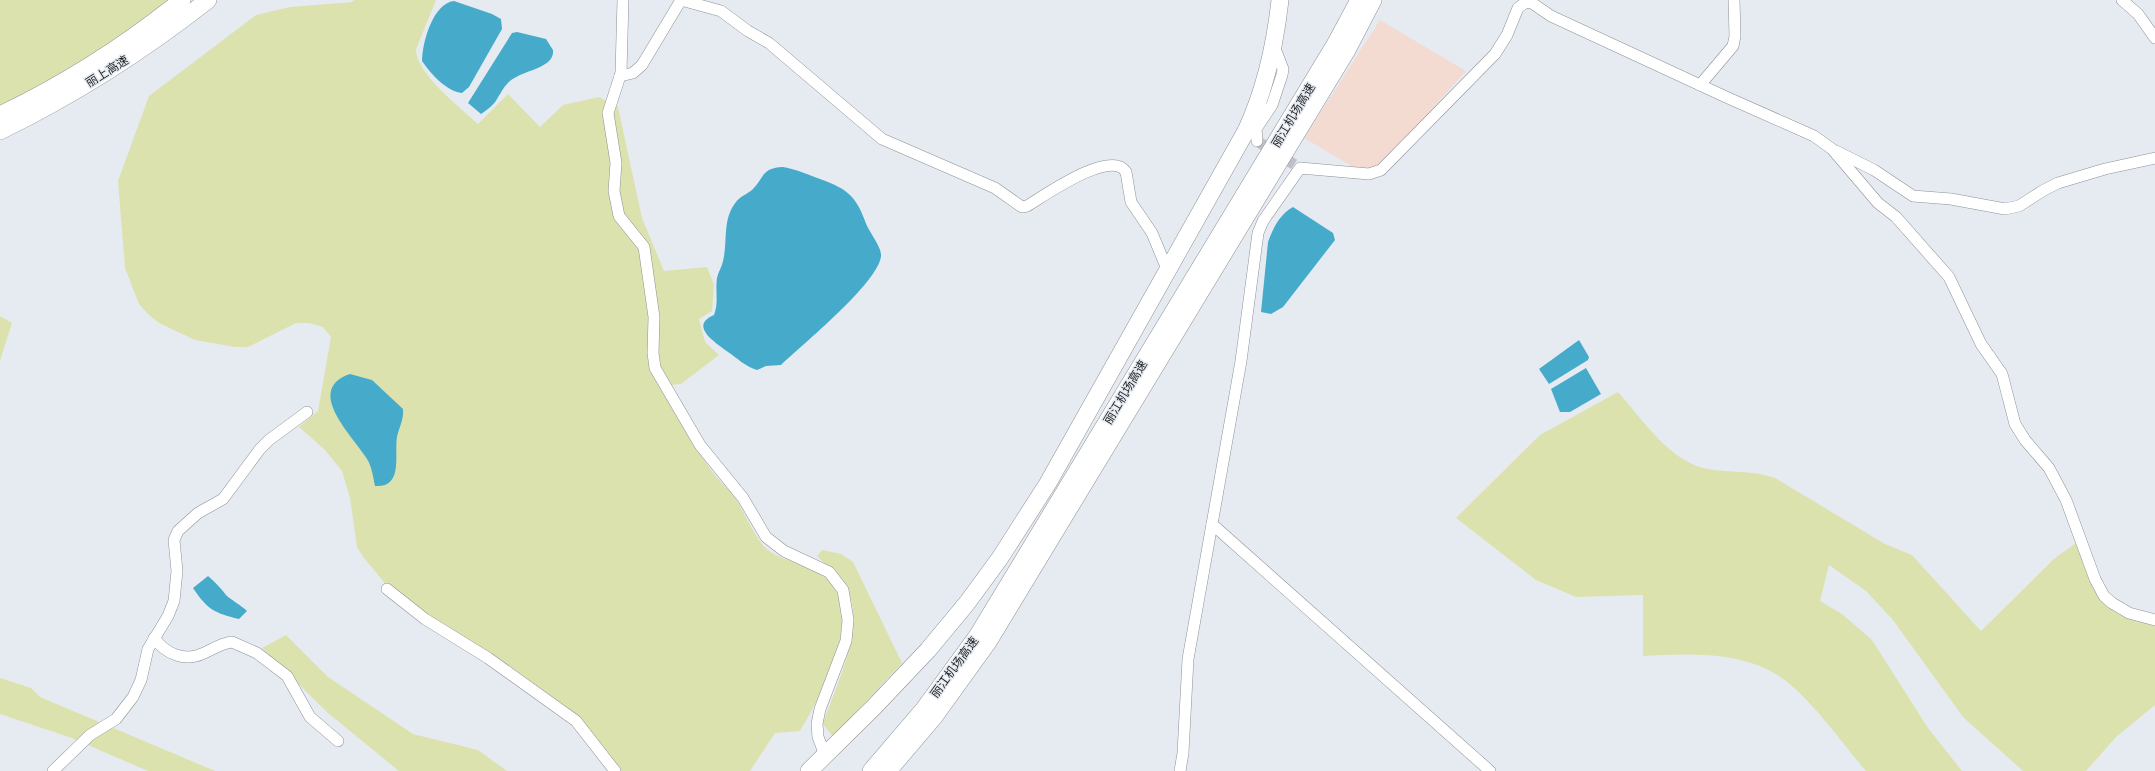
<svg xmlns="http://www.w3.org/2000/svg" width="2155" height="771" font-family="'IBM Plex Serif','Noto Sans SC',serif">
<rect width="100%" height="100%" fill="#e6ebf2"/>
<polygon fill="#f3dbd1" points="1380,20 1466,71 1378,169 1360,171 1304,138"/>
<g fill="#dce2ad">
<polygon points="0,0 176,0 152,21 0,110"/>
<path d="M354,0H436L416,49C416,74 460,107 478,124L508,94L540,127L563,105L599,97L618,107L642,218L664,271L707,267L714,285L712,311L699,319L705,342L719,355L681,384L660,386C678,415 694,447 714,474C721,483 730,490 736,499C745,514 752,531 762,544C776,562 804,561 821,574C870,608 822,693 800,731L775,733L750,771H619L583,724L427,616L388,587L364,558L357,547L350,498L342,471L325,450L299,427L318,411L331,337L323,327L309,323H296L248,347H235L195,340L159,323L148,314L139,304L125,268L118,181L149,96L256,15L290,7L352,2Z"/>
<polygon points="0,316 12,323 0,361"/>
<path d="M1618,392C1642,419 1671,463 1708,469C1731,473 1753,470 1775,478L1885,544L1912,555L1981,631L2055,558L2076,543C2086,562 2097,590 2109,607C2117,617 2142,624 2155,624V705L2116,737L2086,771H2023L1963,717L1893,620L1866,591L1829,565L1820,601L1842,614L1872,640L1928,728L1962,771H1866C1841,742 1807,692 1774,673C1736,651 1685,654 1643,656V595L1576,597L1536,580L1456,518L1540,435Z"/>
<path d="M822,550L841,554L853,562L902,663L833,737L823,724C836,686 867,625 846,586C840,575 826,565 817,556Z"/>
<polygon points="286,635 328,677 413,734 478,750 507,771 399,771 328,713 262,648"/>
<polygon points="0,678 31,688 40,697 215,771 148,771 69,737 0,714"/>
</g>
<g fill="#46abca">
<path d="M454,1L492,14L501,19L502,29L469,87L462,93C447,92 430,73 422,61C422,43 433,3 454,1Z"/>
<path d="M517,32L546,39L553,50C555,66 529,70 518,76C506,82 504,88 497,99C494,105 487,110 481,114L468,103L512,33Z"/>
<path d="M783,167C794,169 802,172 812,176C841,187 854,190 865,221C868,231 882,247 881,256C879,282 802,345 781,365L766,366L757,370C746,367 737,358 728,352C716,343 688,326 714,315C719,302 715,291 717,278C718,272 722,267 723,261C728,241 722,219 736,202C740,196 748,194 753,189C765,176 762,168 783,167Z"/>
<path d="M1293,207L1333,233L1335,240L1283,307L1271,314L1261,312L1268,242C1273,228 1280,214 1293,207Z"/>
<polygon points="1579,340 1589,357 1588,360 1549,384 1539,369"/>
<polygon points="1586,368 1601,394 1570,412 1560,412 1551,389"/>
<path d="M350,374L372,380L403,409C404,420 399,427 397,437C394,454 404,488 375,486C373,477 372,467 367,459C354,437 303,390 350,374Z"/>
<path d="M208,576C215,582 221,588 226,595C230,599 242,606 247,611L239,619C214,613 207,609 193,588Z"/>
</g>
<g fill="none" stroke-linecap="round" stroke-linejoin="round">
<polyline stroke="#bec2c8" stroke-width="11" stroke-dasharray="11 5.5" stroke-linecap="butt" points="1257,141 1300,168"/>
<g stroke="#8c9197" stroke-width="12">
<g id="minor">
<polyline points="623,0 621,73 608,113 616,163 614,191 619,216 644,247 654,317 653,353 655,368 700,445 743,498 766,537 784,551 829,572 843,590 848,620 846,641 820,709 817,724 818,737 825,755"/>
<path d="M681,0L721,11L748,31L769,43L882,139L995,188L1022,207L1027,206C1044,196 1111,148 1126,172L1131,202L1152,233L1164,262L1169,267"/>
<polyline points="2122,0 2138,14 2155,38"/>
<polyline points="620,76 633,73 642,65 681,0"/>
<polyline points="1700,85 1733,46 1735,36 1734,0"/>
<polyline points="1257,141 1256,129 1272,105 1282,75 1283,69 1274,46"/>
<polyline points="1836,151 1874,170 1913,196 1951,199 2005,209 2019,206 2044,190 2058,183 2105,169 2155,158"/>
<polyline points="1212,524 1490,771"/>
<polyline points="387,589 425,619 488,658 576,721 615,771"/>
<path d="M154,638C161,647 166,651 176,655C201,663 210,645 232,642L257,653L287,676L310,717L338,741"/>
<polyline points="53,771 90,735 116,719 133,697 141,680 148,649 168,616 174,601 177,571 174,540 178,531 198,513 223,499 260,449 269,440 307,412"/>
<polyline points="1180,771 1183,753 1188,659 1241,361 1258,233 1263,221 1300,168 1369,174 1381,170 1495,54 1507,35 1518,8 1526,2 1532,3 1551,16 1726,97 1814,136 1832,149 1878,203 1896,217 1949,277 1981,344 2002,374 2015,424 2025,440 2049,468 2066,500 2095,579 2104,596 2112,603 2129,613 2155,620"/>
</g>
</g>
<g stroke="#8c9197" stroke-width="18">
<g id="highway">
<path d="M0,115C65,84 126,45 182,0"/>
<path d="M0,131C74,95 143,51 208,0"/>
<path d="M809,771L874,707L928,650L967,603L1000,558L1048,483L1246,131C1266,88 1275,46 1280,0"/>
<polyline points="871,771 924,709 978,635 1336,43 1359,0"/>
<polyline points="888,771 934,717 988,642 1347,50 1373,0"/>
</g>
</g>
<use href="#minor" stroke="#fff" stroke-width="11"/>
<use href="#highway" stroke="#fff" stroke-width="17"/>
</g>
<g text-anchor="middle" dominant-baseline="central" stroke-width="3" stroke-linejoin="round" paint-order="stroke">
<g font-size="12" fill="#1e2022" stroke="#e6ebf2">
<text transform="translate(107 71) rotate(-32)">丽上高速</text>
<text transform="translate(1293 115) rotate(-59)">丽江机场高速</text>
<text transform="translate(1125 392) rotate(-59)">丽江机场高速</text>
<text transform="translate(954 667) rotate(-54)">丽江机场高速</text>
</g>
</g>
</svg>
